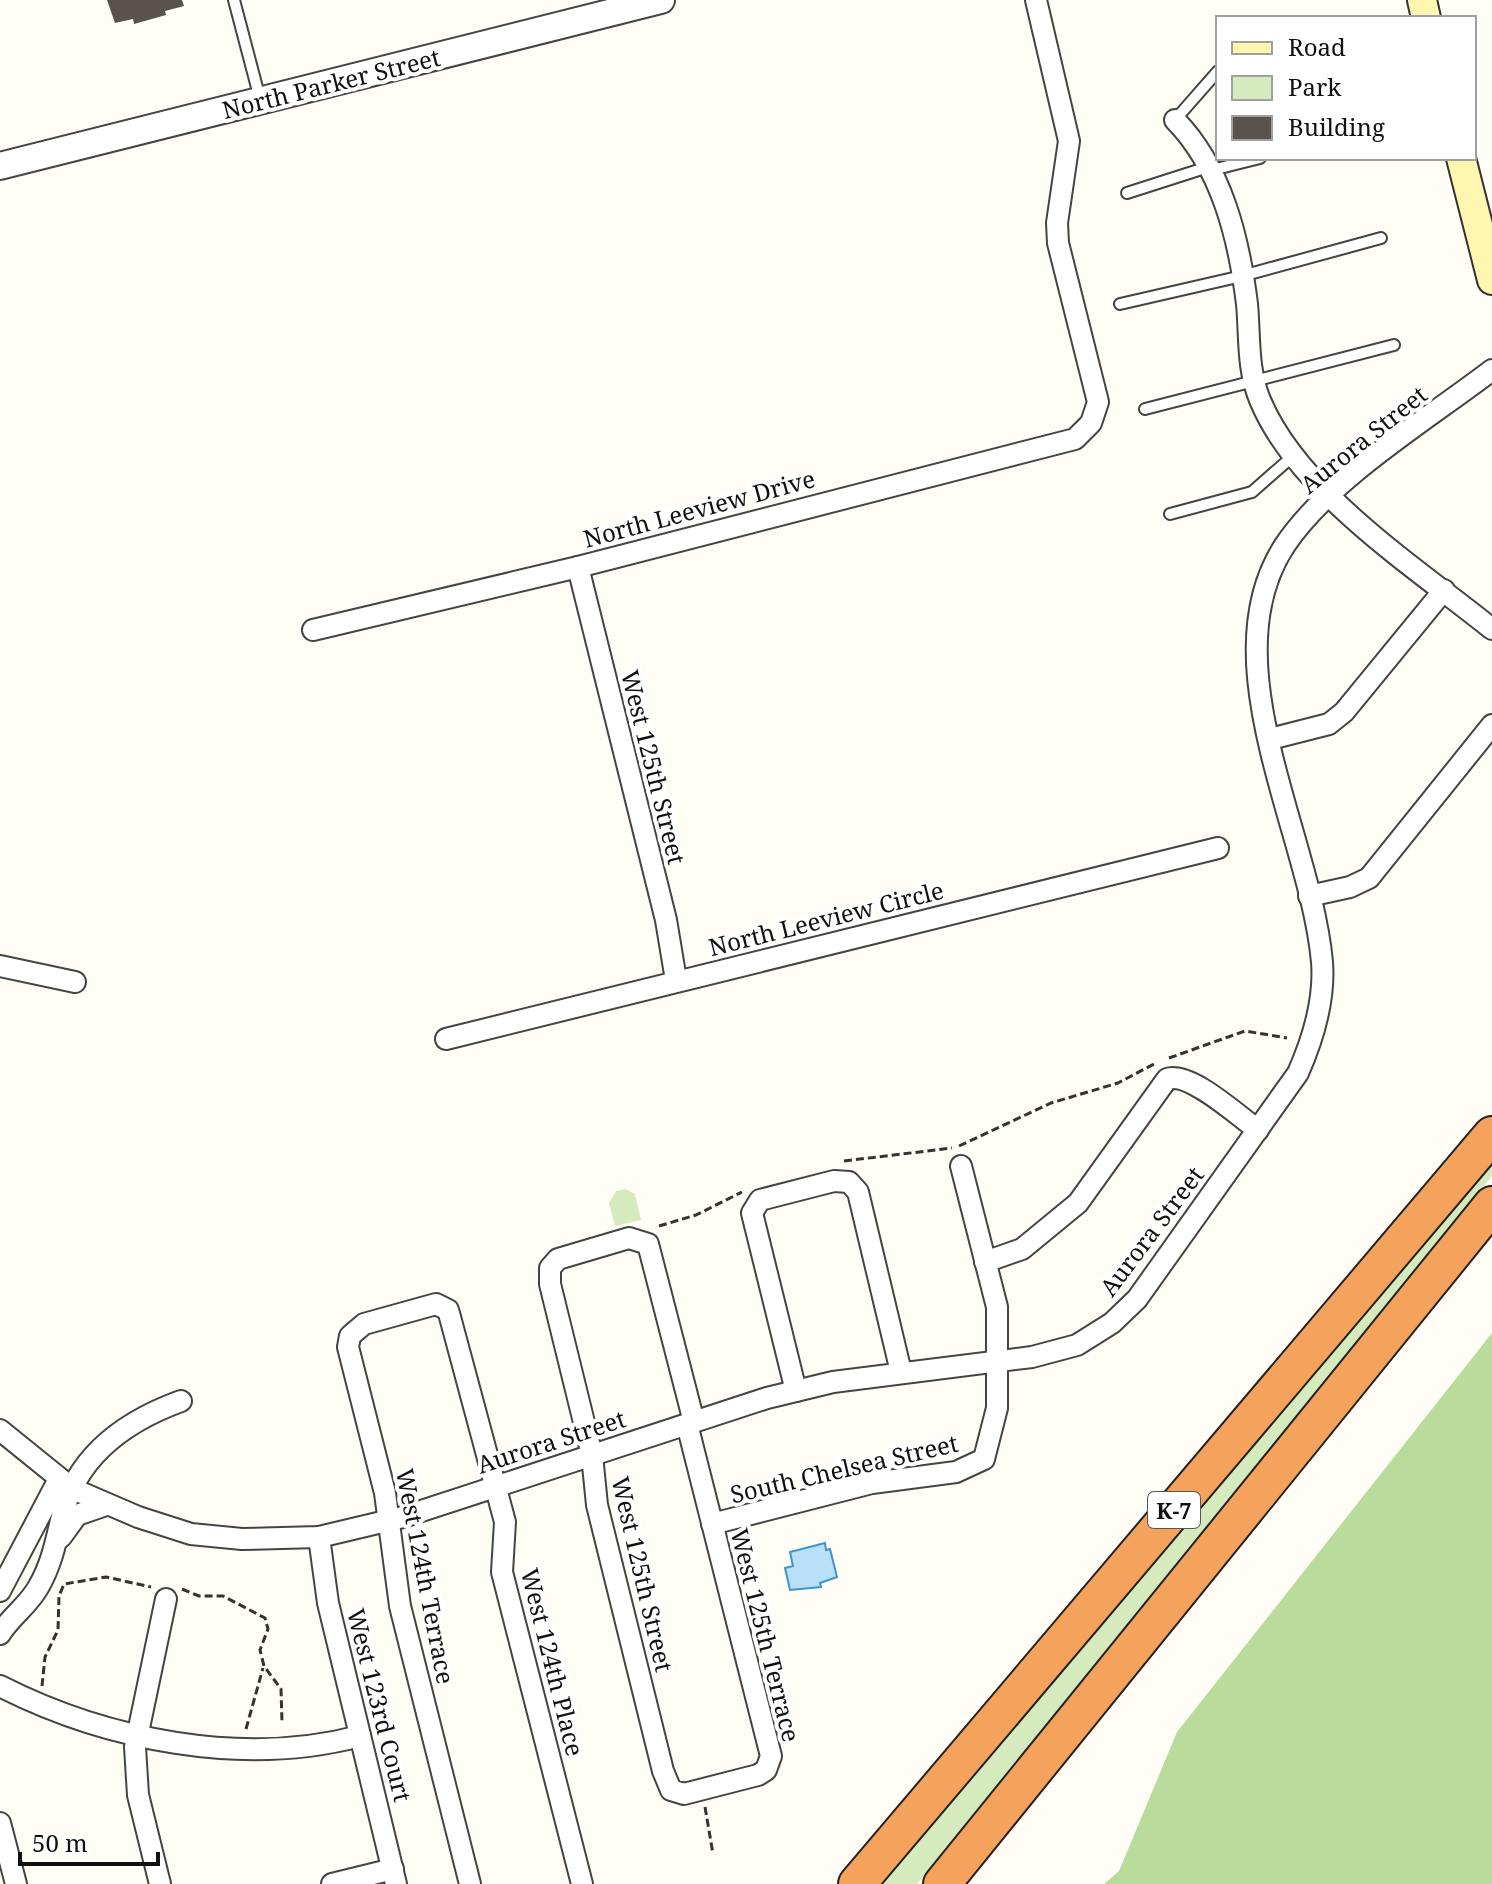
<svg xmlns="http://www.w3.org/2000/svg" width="1492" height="1884" font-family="'Noto Serif',serif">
<rect width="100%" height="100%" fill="#fffdf5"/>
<g fill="#d5ebbd">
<polygon points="1492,1166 1492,1176 917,1884 875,1884"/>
<polygon points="626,1189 635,1194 641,1220 615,1226 609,1203 616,1191"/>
</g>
<polygon fill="#b9dc9c" points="1492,1333 1492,1884 1104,1884 1119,1871 1177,1732"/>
<polygon fill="#b9e0f7" stroke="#3f96cf" stroke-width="2" points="825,1543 826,1550 830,1549 837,1577 820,1583 821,1587 790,1590 785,1568 793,1566 790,1552"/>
<polygon fill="#5a524d" points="107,0 182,0 184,6 165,11 166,15 134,24 133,19 115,23"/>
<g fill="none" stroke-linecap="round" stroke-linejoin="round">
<g stroke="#444" stroke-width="14">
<g id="service">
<polyline points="234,0 260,99"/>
<polyline points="1175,120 1218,71"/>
<polyline points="1212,170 1260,158"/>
<polyline points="1127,193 1208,167"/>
<polyline points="1120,304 1242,276 1381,238"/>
<polyline points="1145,409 1394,345"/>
<polyline points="1170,514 1252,492 1293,456"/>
</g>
</g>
<g stroke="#444" stroke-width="24">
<g id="minor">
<path d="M1175,120C1222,168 1239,239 1247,304C1250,336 1247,369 1260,400C1298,492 1415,567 1492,629"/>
<polyline points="578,567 666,920 676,980"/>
<polyline points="313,630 578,567 1075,439 1091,423 1098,402 1058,243 1057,223 1069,141 1036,0"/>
<polyline points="1270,739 1329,724 1344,712 1444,590"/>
<polyline points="1309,896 1350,887 1369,878 1492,725"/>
<polyline points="0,966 75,982"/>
<polyline points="446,1039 1218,848"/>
<path d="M985,1262L1022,1249L1078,1203L1167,1079C1190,1071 1238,1116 1258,1130"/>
<polyline points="796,1391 752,1213 760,1200 834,1181 849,1182 858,1192 901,1372"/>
<polyline points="687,1424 771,1756 766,1770 758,1775 684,1794 671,1790 663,1771 597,1505 592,1455 550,1284 550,1268 558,1259 629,1238 648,1244 694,1422"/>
<path d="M0,1430L73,1489L138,1517L191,1534L242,1539L319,1537L403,1517L767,1398L833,1382L1032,1357L1077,1345L1112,1323L1137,1299L1298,1073C1313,1039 1325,1000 1322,962C1311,836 1208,661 1285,545C1329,479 1428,419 1492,370"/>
<polyline points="712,1524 872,1483 956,1472 984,1459 997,1408 997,1307 961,1166"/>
<polyline points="61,1537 77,1515 106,1505"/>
<polyline points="319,1537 328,1603 396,1884"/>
<polyline points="0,1591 59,1479"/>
<path d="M0,1634C11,1616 29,1605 39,1586C52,1563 56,1541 62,1516C77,1455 126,1421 181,1401"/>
<path d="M0,1686C106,1740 243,1767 360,1736"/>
<polyline points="0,1823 16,1884"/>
<polyline points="160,1884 138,1795 135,1747 166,1599"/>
<polyline points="332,1884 393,1869"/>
<polyline points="470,1884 400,1606 385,1493 348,1347 350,1336 364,1324 436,1304 448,1310 450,1317 505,1522 502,1572 582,1884"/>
</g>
</g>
<g stroke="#444" stroke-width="30">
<polyline id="tertiary" points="0,166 661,0"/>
</g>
<g stroke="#333" stroke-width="32">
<g id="secondary">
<polyline points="1422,0 1426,18"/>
<polyline points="1461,158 1492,280"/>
</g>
</g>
<g stroke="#222" stroke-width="40">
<g id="motorway">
<polyline points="857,1884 1492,1135"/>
<polyline points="942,1884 1492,1205"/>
</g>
</g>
<g stroke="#333" stroke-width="3" stroke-dasharray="8 4" stroke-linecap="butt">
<polyline points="1169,1058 1245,1031 1287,1038"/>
<polyline points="959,1146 1051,1103 1118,1083 1154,1064"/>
<polyline points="844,1161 952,1148"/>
<polyline points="659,1226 696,1215 742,1192"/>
<polyline points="182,1589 199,1596 223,1596 265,1618 268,1629 260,1650 264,1666 281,1689 282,1722"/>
<polyline points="42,1686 45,1657 58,1630 59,1596 64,1584 106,1577 151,1587"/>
<polyline points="246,1729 263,1668"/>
<polyline points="705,1807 713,1854"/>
</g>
<use href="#service" stroke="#fff" stroke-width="10"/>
<use href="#minor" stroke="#fff" stroke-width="20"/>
<use href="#tertiary" stroke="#fff" stroke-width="26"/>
<use href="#secondary" stroke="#fff6b0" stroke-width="28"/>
<use href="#motorway" stroke="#f5a25d" stroke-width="36"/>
</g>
<g text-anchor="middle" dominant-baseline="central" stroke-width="8" stroke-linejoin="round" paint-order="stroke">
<rect fill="#fff" stroke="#585858" stroke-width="2" x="1148" y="1492" width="52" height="36" rx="6"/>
<g font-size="22" font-weight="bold" fill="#111">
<text x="1174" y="1510">K-7</text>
</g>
<g font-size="24" fill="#111" stroke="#fff">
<text transform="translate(331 83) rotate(-14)">North Parker Street</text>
<text transform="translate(1363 439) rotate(-39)">Aurora Street</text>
<text transform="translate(699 508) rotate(-15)">North Leeview Drive</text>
<text transform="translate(654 767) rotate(76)">West 125th Street</text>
<text transform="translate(826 918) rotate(-14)">North Leeview Circle</text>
<text transform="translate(1151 1231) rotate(-53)">Aurora Street</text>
<text transform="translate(551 1441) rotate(-18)">Aurora Street</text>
<text transform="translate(844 1468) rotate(-13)">South Chelsea Street</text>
<text transform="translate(643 1574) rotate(77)">West 125th Street</text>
<text transform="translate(426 1576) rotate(79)">West 124th Terrace</text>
<text transform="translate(766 1635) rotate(76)">West 125th Terrace</text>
<text transform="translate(553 1662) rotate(76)">West 124th Place</text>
<text transform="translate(380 1705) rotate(76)">West 123rd Court</text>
</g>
</g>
<rect x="1216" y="16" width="260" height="144" fill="#ffffff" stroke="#a0a0a0" stroke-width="2"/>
<rect x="1232" y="42" width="40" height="12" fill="#fff6b0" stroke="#a0a0a0" stroke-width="2"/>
<text x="1288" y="56" font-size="24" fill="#111111">Road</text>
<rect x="1232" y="76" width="40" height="24" fill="#d5ebbd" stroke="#a0a0a0" stroke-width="2"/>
<text x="1288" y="96" font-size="24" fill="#111111">Park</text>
<rect x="1232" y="116" width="40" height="24" fill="#5a524d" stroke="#a0a0a0" stroke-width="2"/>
<text x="1288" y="136" font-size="24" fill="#111111">Building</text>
<path d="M20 1852v12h138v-12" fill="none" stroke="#111111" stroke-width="4"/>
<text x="32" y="1852" font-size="24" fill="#111111" stroke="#ffffff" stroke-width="6" paint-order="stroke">50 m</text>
</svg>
